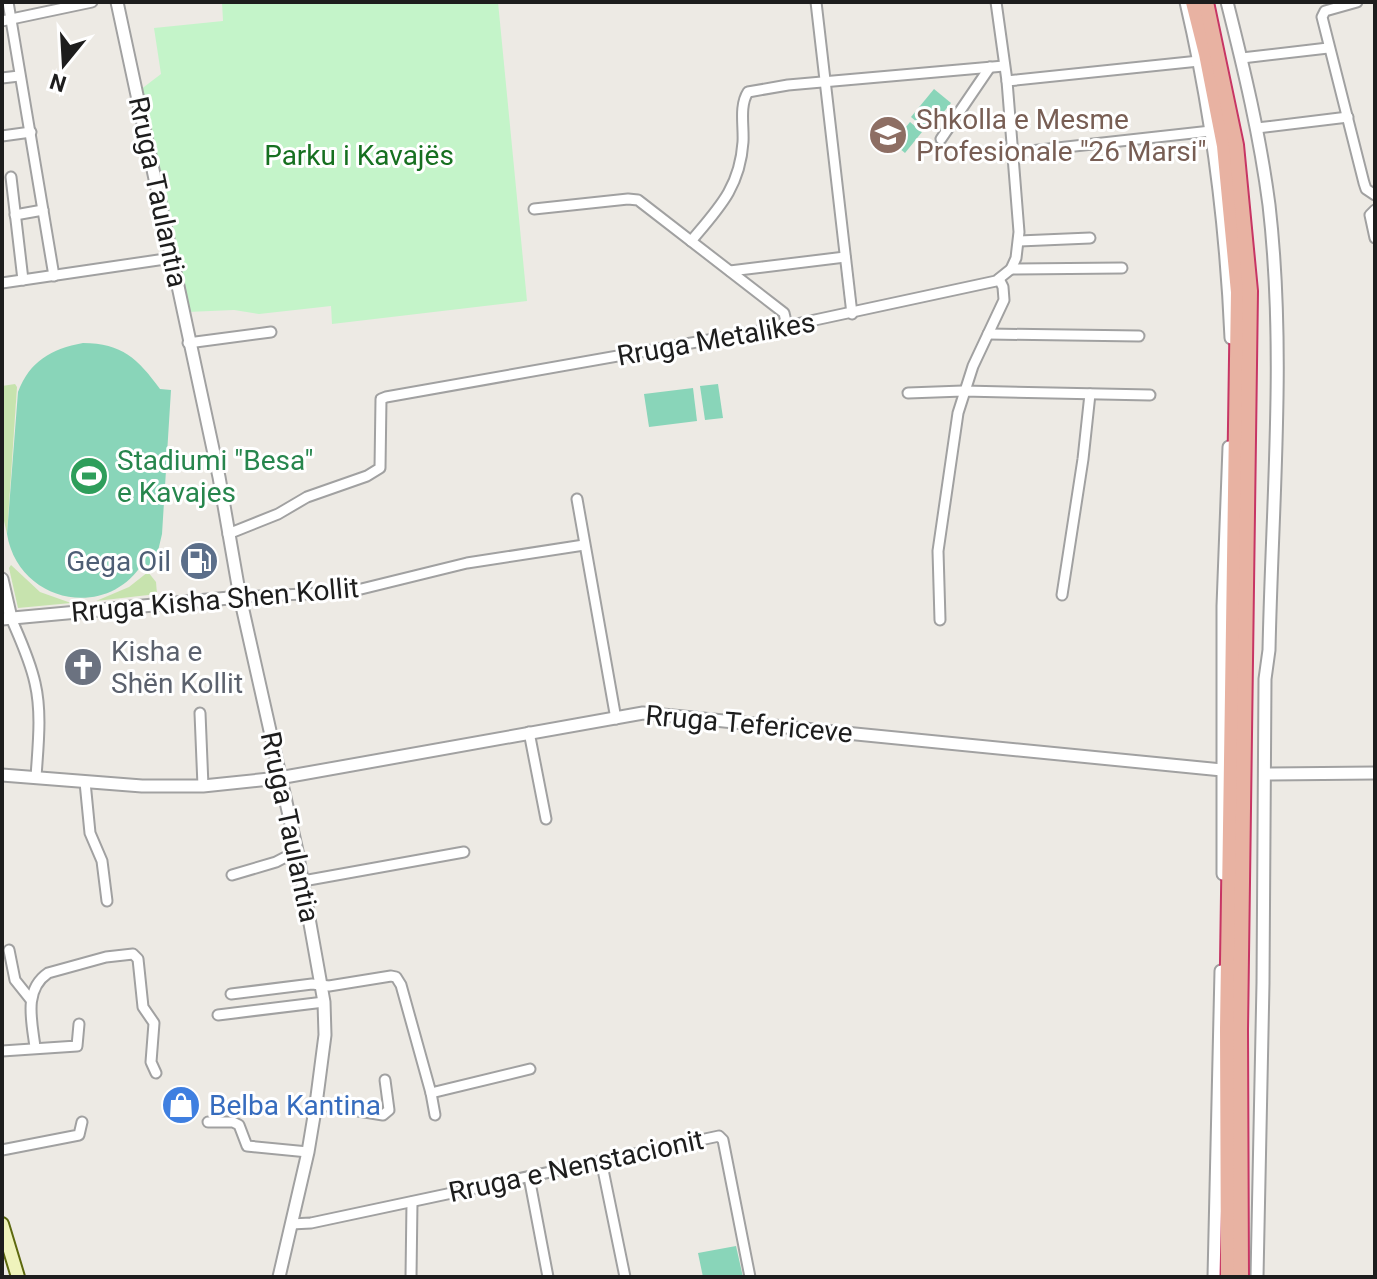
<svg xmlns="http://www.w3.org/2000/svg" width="1377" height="1279" font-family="Roboto,sans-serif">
<rect width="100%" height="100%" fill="#edeae4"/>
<g fill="#c7e3ae">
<polygon points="15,384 17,387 7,534 2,512 2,386"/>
<polygon points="11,565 40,592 71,603 18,608 9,568"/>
<polygon points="148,572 156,582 157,594 96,601 129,587"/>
</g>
<polygon fill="#c4f4c9" points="222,2 498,2 527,301 332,324 331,306 259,314 234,310 187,312 140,90 161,74 154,28 223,21"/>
<g fill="#89d5b9">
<polygon points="934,89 951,103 928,131 911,117"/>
<polygon points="910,122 922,132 905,153 893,143"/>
<path d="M83,343C122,343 138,359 160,389L171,390L162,534L158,551L149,566L143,563C106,622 18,602 7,534L18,392C30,361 51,349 83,343Z"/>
<polygon points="718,384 723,418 705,420 700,386"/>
<polygon points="693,388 697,421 649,427 644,394"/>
<polygon points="736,1246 743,1277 703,1277 698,1253"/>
</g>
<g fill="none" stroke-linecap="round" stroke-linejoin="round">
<g stroke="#a1a1a1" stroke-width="13">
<g id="minor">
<polyline points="8,2 54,276"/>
<polyline points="816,2 852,314"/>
<polyline points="1357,2 1325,11 1322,17 1364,183 1366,189 1375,195"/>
<polyline points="2,21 92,2"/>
<polyline points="1242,58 1328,48"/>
<polyline points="2,78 19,76"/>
<polyline points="1007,81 1199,61"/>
<polyline points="1257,128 1348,117"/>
<polyline points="2,136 31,132"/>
<polyline points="941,139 990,67"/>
<polyline points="1012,153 1211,131"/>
<polyline points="11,177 23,280"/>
<polyline points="534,209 628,199 638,200 784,313 787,326"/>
<polyline points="1375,210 1370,215 1375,238"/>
<polyline points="15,215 43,210"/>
<path d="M691,241C719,208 740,187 743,142C744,126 739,106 748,92L788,85L1004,66"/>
<polyline points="1019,241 1090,238"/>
<polyline points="1011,269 1122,268"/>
<polyline points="730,271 845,257"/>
<polyline points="2,283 172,258"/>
<polyline points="988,334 1139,336"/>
<polyline points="188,343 271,332"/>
<polyline points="908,393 963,391 1150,395"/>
<polyline points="577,499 616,719"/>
<polyline points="228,534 278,514 307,497 367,476 380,468 381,399 386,397 787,326 996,281 1011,269 1016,258 1019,232 1007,81 996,2"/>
<polyline points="1062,595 1083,459 1090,394"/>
<polyline points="240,597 349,592 467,563 584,545"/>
<path d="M11,618C20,639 30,660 35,683C42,713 38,746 36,777"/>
<polyline points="940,620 938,551 958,413 973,366 1004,300 1003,287 999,279"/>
<polyline points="200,713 203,786"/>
<polyline points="529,732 546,819"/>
<polyline points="85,782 90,833 102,861 107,901"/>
<polyline points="232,875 276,862 297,851"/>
<polyline points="303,881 464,852"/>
<polyline points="9,950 15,980 31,1000"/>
<polyline points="231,994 312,984 329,986 391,976 396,977 401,985 431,1093 530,1069"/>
<polyline points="218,1015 324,1002"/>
<path d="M35,1047C32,1022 23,990 48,973L106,957L133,954L138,959L143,1007L154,1023L151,1062L156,1073"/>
<polyline points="2,1051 77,1046 79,1024"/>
<polyline points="431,1093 435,1115"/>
<polyline points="316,1104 383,1115 389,1110 385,1080"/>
<polyline points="208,1122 233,1122 239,1125 247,1146 308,1152"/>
<polyline points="2,1150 79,1135 82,1122"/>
<polyline points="601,1160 625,1277"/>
<polyline points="529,1177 548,1277"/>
<polyline points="291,1224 311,1223 719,1136 723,1140 750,1277"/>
<polyline points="411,1277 412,1202"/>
</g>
</g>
<g stroke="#a1a1a1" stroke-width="15">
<g id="tertiary">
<polyline points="117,2 219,477 240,597 297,851 324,1002 325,1035 316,1104 308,1152 279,1277"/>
<path d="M1186,2C1212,113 1226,224 1231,338"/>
<path d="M1227,2C1244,69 1260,136 1269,205C1286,352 1272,503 1269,650L1265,679L1263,983L1257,1277"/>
<polyline points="2,579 11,618"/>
<polyline points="2,619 240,597"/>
<polyline points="1266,774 1375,773"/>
<polyline points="2,775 142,786 203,786 279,778 643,713 1222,770"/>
<polyline points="1223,874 1223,606 1229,447"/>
<polyline points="1214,1277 1221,971"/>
</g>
</g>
<g stroke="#5d690f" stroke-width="16">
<polyline id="secondary" points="2,1224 18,1277"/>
</g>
<g stroke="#c73564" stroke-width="18">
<g id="trunk">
<polyline points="1193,2 1206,54 1224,146 1238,292 1227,1029 1228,1277"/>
<polyline points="1206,2 1236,145 1250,291 1240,1030 1241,1277"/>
</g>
</g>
<use href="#minor" stroke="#fff" stroke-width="9"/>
<use href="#tertiary" stroke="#fff" stroke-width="11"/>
<use href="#secondary" stroke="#eff3bc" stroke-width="12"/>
<use href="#trunk" stroke="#e8b2a2" stroke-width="14"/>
</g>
<defs>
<g id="school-disc" transform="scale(2)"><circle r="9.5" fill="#8d6e63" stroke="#fff"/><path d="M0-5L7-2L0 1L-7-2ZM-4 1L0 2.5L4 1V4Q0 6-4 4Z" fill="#fff"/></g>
<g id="stadium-disc" transform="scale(2)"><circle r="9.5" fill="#2e9e5b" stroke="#fff"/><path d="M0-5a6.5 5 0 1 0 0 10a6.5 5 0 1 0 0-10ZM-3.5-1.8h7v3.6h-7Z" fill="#fff"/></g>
<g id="fuel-disc" transform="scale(2)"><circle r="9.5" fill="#5c6f8a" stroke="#fff"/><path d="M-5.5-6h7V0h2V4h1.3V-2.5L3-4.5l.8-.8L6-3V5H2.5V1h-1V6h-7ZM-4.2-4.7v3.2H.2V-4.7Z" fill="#fff"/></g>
<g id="church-disc" transform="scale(2)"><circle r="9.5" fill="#6b7280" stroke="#fff"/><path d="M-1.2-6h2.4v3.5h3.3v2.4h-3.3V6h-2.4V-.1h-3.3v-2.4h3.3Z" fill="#fff"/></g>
<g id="shop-disc" transform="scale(2)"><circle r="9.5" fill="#3f7fe0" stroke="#fff"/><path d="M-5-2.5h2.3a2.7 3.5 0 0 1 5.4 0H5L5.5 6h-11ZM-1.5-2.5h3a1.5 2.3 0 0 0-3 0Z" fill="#fff"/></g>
</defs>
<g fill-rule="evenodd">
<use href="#school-disc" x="888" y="135"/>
<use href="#stadium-disc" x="89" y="476"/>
<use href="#fuel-disc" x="199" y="561"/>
<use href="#church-disc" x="83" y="667"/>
<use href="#shop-disc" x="181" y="1105"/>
</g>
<g text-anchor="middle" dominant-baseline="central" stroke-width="6" stroke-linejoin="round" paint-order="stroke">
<g font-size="28" fill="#785e54" stroke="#fff" text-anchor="start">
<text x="916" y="119">Shkolla e Mesme<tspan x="916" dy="32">Profesionale "26 Marsi"</tspan></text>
</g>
<g font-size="28" fill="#167020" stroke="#fff">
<text x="359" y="155">Parku i Kavajës</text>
</g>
<g font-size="28" fill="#1d1d1d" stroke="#fff">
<text transform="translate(158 192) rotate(78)">Rruga Taulantia</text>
<text transform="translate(716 339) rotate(-10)">Rruga Metalikes</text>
<text transform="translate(215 600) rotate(-5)">Rruga Kisha Shen Kollit</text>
<text transform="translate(749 724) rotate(5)">Rruga Tefericeve</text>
<text transform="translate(290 827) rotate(78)">Rruga Taulantia</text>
<text transform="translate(576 1166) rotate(-12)">Rruga e Nenstacionit</text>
</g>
<g font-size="28" fill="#27864d" stroke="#fff" text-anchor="start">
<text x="117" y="460">Stadiumi "Besa"<tspan x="117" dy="32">e Kavajes</tspan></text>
</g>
<g font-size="28" fill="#4e5e75" stroke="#fff" text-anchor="end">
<text x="171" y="561">Gega Oil</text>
</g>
<g font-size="28" fill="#5b616d" stroke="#fff" text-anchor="start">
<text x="111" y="651">Kisha e<tspan x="111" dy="32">Shën Kollit</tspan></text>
</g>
<g font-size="28" fill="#366cbe" stroke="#fff" text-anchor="start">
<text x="209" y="1105">Belba Kantina</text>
</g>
</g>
<rect width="1377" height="1279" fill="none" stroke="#1d1d1d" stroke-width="8"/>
<g transform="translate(64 64) rotate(198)" stroke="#ffffff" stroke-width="6" paint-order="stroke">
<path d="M0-6L14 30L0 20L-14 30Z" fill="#1d1d1d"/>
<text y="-12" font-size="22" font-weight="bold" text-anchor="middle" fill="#1d1d1d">N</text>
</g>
</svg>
